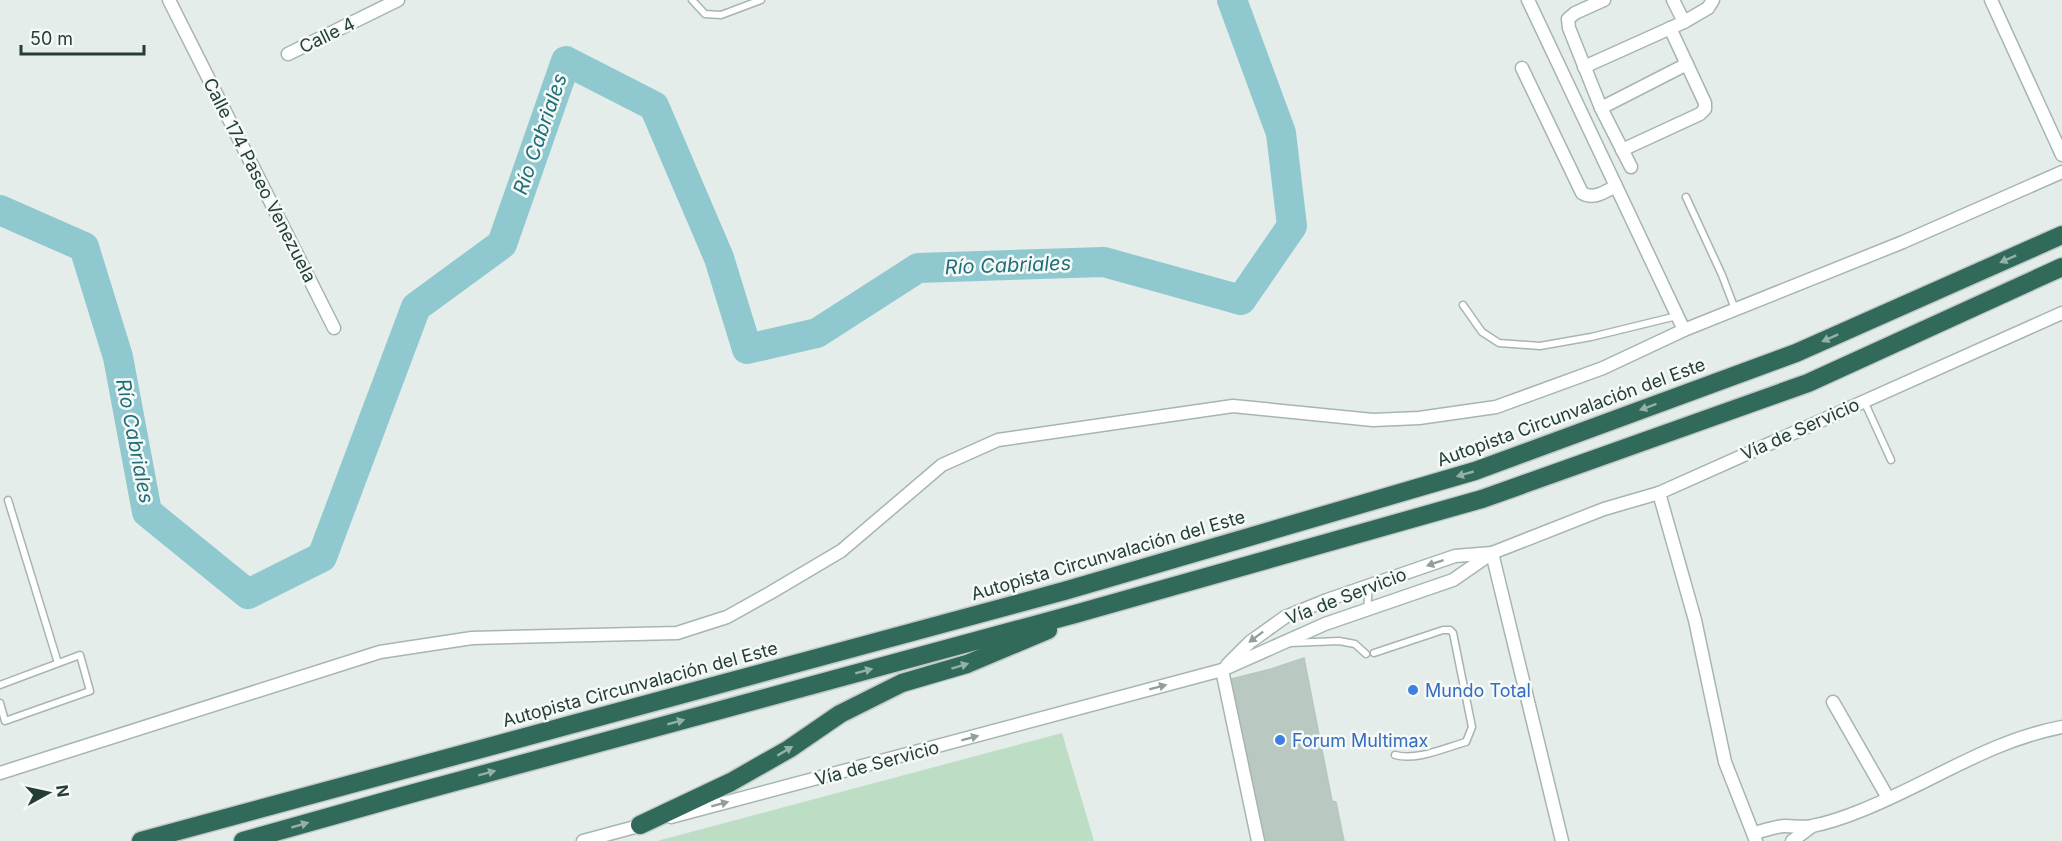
<svg xmlns="http://www.w3.org/2000/svg" width="2062" height="841" font-family="Inter,sans-serif">
<rect width="100%" height="100%" fill="#e4ede9"/>
<polygon fill="#beddc5" points="1062,733 1094,841 657,841"/>
<g fill="none" stroke-linecap="round" stroke-linejoin="round">
<polyline stroke="#8fc9cf" stroke-width="30" points="0,210 84,247 118,357 147,512 248,594 322,557 416,307 502,244 566,61 654,106 719,258 747,349 817,333 918,268 1104,262 1241,300 1292,226 1281,133 1232,0"/>
</g>
<polygon fill="#b9c8c1" stroke="#b7c7bf" stroke-width="1.5" points="1304,658 1332,801 1336,802 1344,841 1255,841 1231,679 1271,669"/>
<g fill="none" stroke-linecap="round" stroke-linejoin="round">
<g stroke="#a7b5b0" stroke-width="9">
<g id="lane">
<polyline points="692,0 705,14 721,15 761,0"/>
<polyline points="1686,197 1722,275 1735,309"/>
<polyline points="1463,305 1482,332 1499,343 1540,346 1591,337 1677,316"/>
<polyline points="1864,401 1891,460"/>
<polyline points="8,500 58,663"/>
<polyline points="1367,610 1369,586"/>
<polyline points="1290,643 1339,641 1355,644 1366,654"/>
<path d="M1374,653L1443,630H1450L1453,633L1472,727L1466,742C1444,748 1417,761 1395,755"/>
<polyline points="0,685 80,655 90,691 5,721 0,703"/>
</g>
</g>
<g stroke="#a7b5b0" stroke-width="15">
<g id="street">
<polyline points="169,0 334,328"/>
<polyline points="1528,0 1684,330"/>
<polyline points="1604,0 1575,13 1568,19 1569,28 1601,108 1631,167"/>
<polyline points="1673,0 1684,22"/>
<polyline points="1991,0 2062,155"/>
<polyline points="288,54 398,0"/>
<polyline points="1584,67 1684,22 1708,8 1713,0"/>
<path d="M1522,68L1582,193C1594,200 1604,192 1616,186"/>
<polyline points="1601,108 1687,64"/>
<polyline points="1622,150 1700,114 1705,109 1705,103 1670,28"/>
<polyline points="1659,493 1695,620 1725,762 1756,841"/>
<polyline points="1492,553 1562,841"/>
<polyline points="1227,665 1250,642 1285,617 1327,600 1455,556 1492,553 1604,509 1659,493 2062,313"/>
<polyline points="1222,670 1258,841"/>
<polyline points="1833,702 1888,798"/>
<polyline points="0,773 380,652 472,638 677,633 727,617 770,593 841,551 942,465 998,440 1233,406 1373,420 1419,418 1496,407 1603,368 1684,330 1903,242 2062,172"/>
<polyline points="671,817 1222,670 1325,624 1453,580 1492,553"/>
<path d="M1754,833C1764,831 1775,826 1785,826C1794,826 1803,828 1812,826C1828,823 1845,817 1860,811C1929,784 1988,741 2062,727"/>
<polyline points="583,841 646,824"/>
<polyline points="1792,841 1811,827"/>
</g>
</g>
<g stroke="#c2c9c7" stroke-width="21">
<g id="highway">
<polyline points="640,825 731,782 789,749 840,714 902,683 967,664 1048,630"/>
<polyline points="141,841 1064,591 1475,471 1796,353 2062,235"/>
<polyline points="243,841 414,793 1075,614 1482,499 1808,383 2062,267"/>
</g>
</g>
<use href="#lane" stroke="#fff" stroke-width="6"/>
<use href="#street" stroke="#fff" stroke-width="12"/>
<use href="#highway" stroke="#31695a" stroke-width="18"/>
</g>
<defs><path id="oneway-solid" d="M-6-.8H1V-3.2L6.5 0L1 3.2V.8H-6Z" transform="scale(1.5)"/></defs>
<g fill="#93b1a8">
<use href="#oneway-solid" transform="translate(2008 259) rotate(156)"/>
<use href="#oneway-solid" transform="translate(1830 338) rotate(156)"/>
<use href="#oneway-solid" transform="translate(1648 407) rotate(160)"/>
<use href="#oneway-solid" transform="translate(1465 474) rotate(164)"/>
<use href="#oneway-solid" transform="translate(960 666) rotate(-17)"/>
<use href="#oneway-solid" transform="translate(864 671) rotate(-15)"/>
<use href="#oneway-solid" transform="translate(676 722) rotate(-15)"/>
<use href="#oneway-solid" transform="translate(785 751) rotate(-31)"/>
<use href="#oneway-solid" transform="translate(487 773) rotate(-15)"/>
<use href="#oneway-solid" transform="translate(300 825) rotate(-16)"/>
</g>
<g fill="#929e9a">
<use href="#oneway-solid" transform="translate(1435 563) rotate(161)"/>
<use href="#oneway-solid" transform="translate(1256 637) rotate(143)"/>
<use href="#oneway-solid" transform="translate(1158 687) rotate(-15)"/>
<use href="#oneway-solid" transform="translate(970 738) rotate(-15)"/>
<use href="#oneway-solid" transform="translate(720 804) rotate(-15)"/>
</g>
<g fill="#3f7fe0" stroke="#f5f9f7" stroke-width="2">
<circle cx="1413" cy="690" r="6"/>
<circle cx="1280" cy="740" r="6"/>
</g>
<g text-anchor="middle" dominant-baseline="central" stroke-width="5" stroke-linejoin="round" paint-order="stroke">
<g font-size="18" fill="#243e36" stroke="#f5f9f7">
<text transform="translate(327 35) rotate(-26)">Calle 4</text>
<text transform="translate(260 180) rotate(63)">Calle 174 Paseo Venezuela</text>
<text transform="translate(1571 412) rotate(-20)">Autopista Circunvalación del Este</text>
<text transform="translate(1800 429) rotate(-24)">Vía de Servicio</text>
<text transform="translate(1108 555) rotate(-16)">Autopista Circunvalación del Este</text>
<text transform="translate(1346 596) rotate(-21)">Vía de Servicio</text>
<text transform="translate(640 684) rotate(-15)">Autopista Circunvalación del Este</text>
<text transform="translate(877 763) rotate(-15)">Vía de Servicio</text>
</g>
<g font-size="18" fill="#366cbe" stroke="#f5f9f7" text-anchor="start">
<text x="1425" y="690">Mundo Total</text>
<text x="1292" y="740">Forum Multimax</text>
</g>
<g font-size="20" font-style="italic" fill="#206f78" stroke="#f5f9f7">
<text transform="translate(540 134) rotate(-71)">Río Cabriales</text>
<text transform="translate(1008 265) rotate(-2)">Río Cabriales</text>
<text transform="translate(135 441) rotate(79)">Río Cabriales</text>
</g>
</g>
<g transform="translate(48 793) rotate(82)" stroke="#f5f9f7" stroke-width="4.5" paint-order="stroke">
<path d="M0-4.5L10 22L0 15L-10 22Z" fill="#243e36"/>
<text y="-9" font-size="16" font-weight="bold" text-anchor="middle" fill="#243e36">N</text>
</g>
<path d="M21 45v9h123v-9" fill="none" stroke="#243e36" stroke-width="3"/>
<text x="30" y="45" font-size="18" fill="#243e36" stroke="#f5f9f7" stroke-width="4.5" paint-order="stroke">50 m</text>
</svg>
